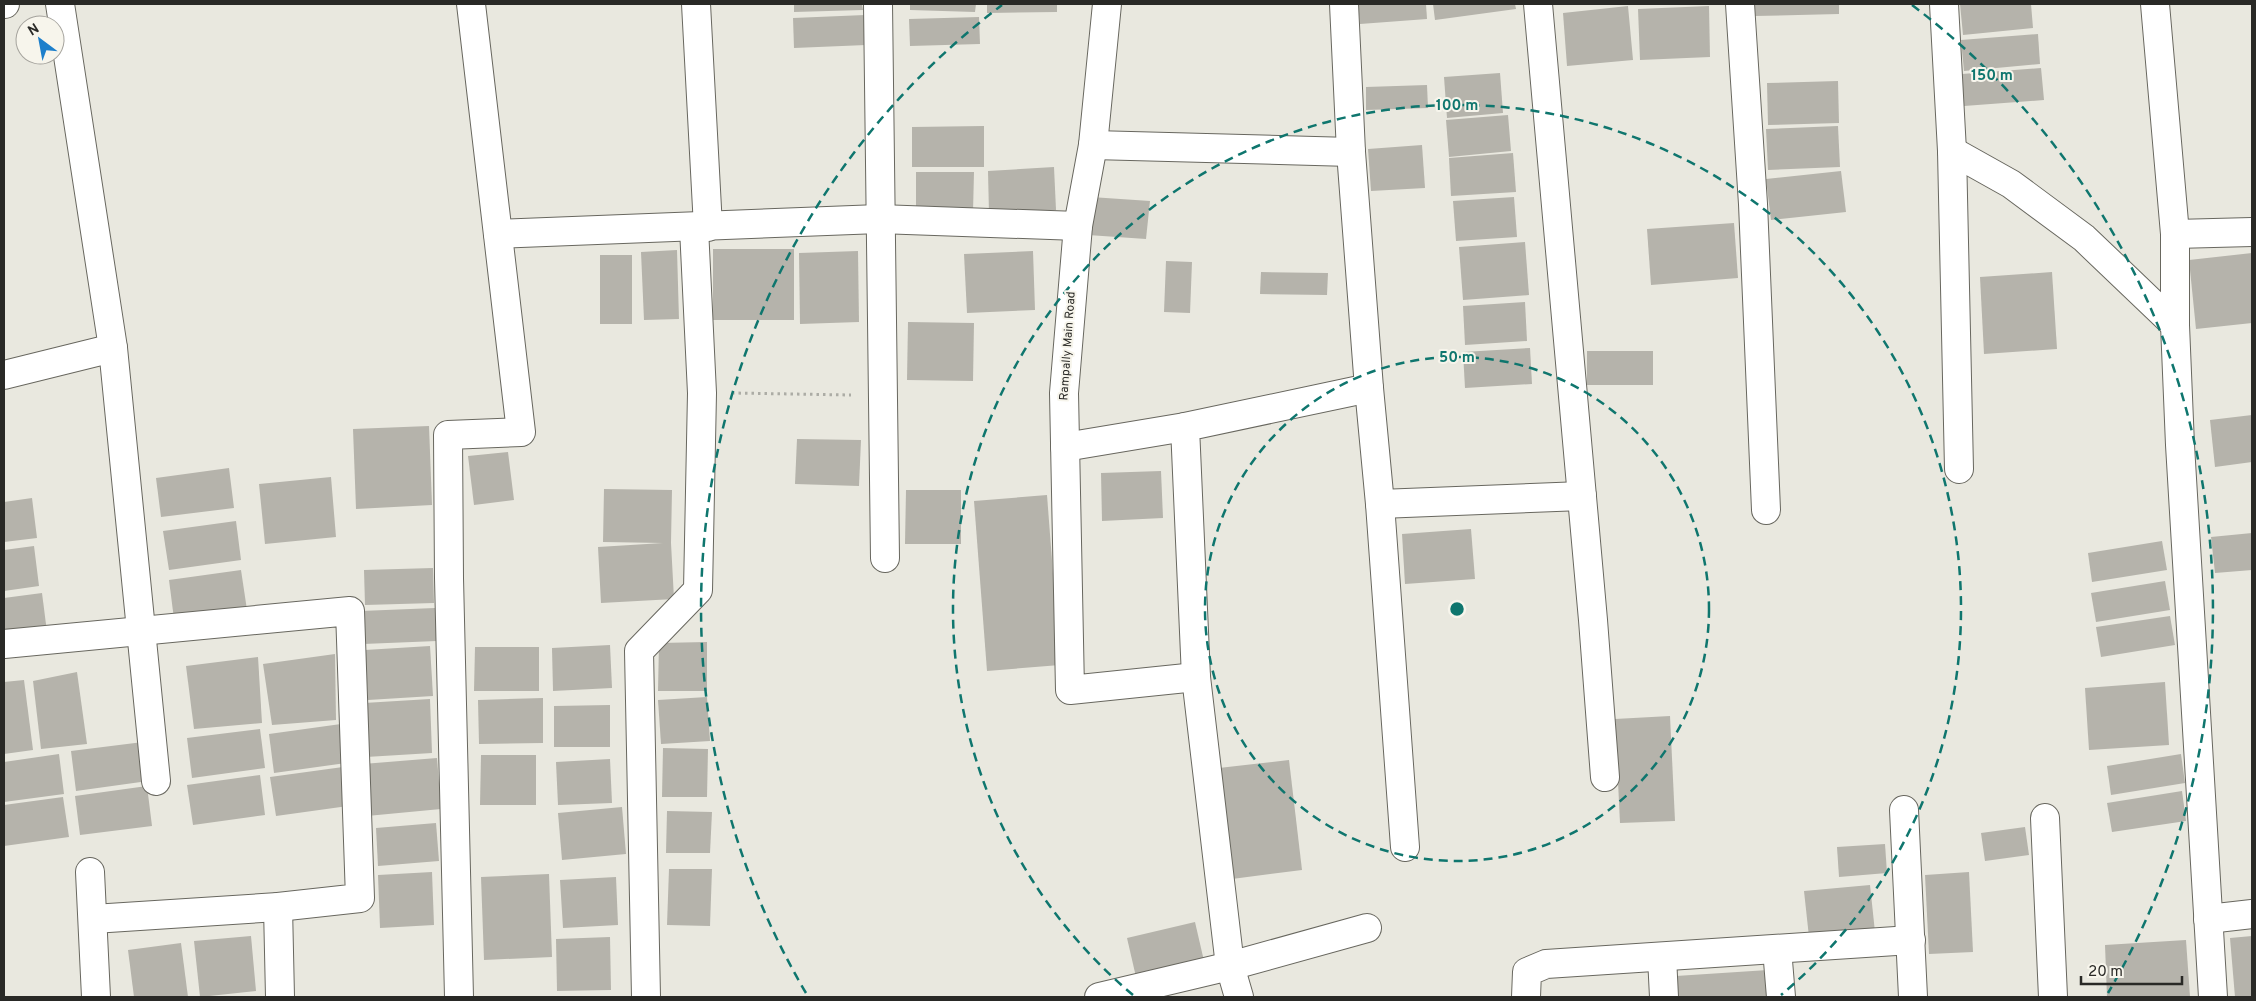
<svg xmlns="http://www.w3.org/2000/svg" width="2256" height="1001" font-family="Overpass,sans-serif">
<rect width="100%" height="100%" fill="#e9e8df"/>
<g fill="#b5b3ab">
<polygon points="794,4 862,4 863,10 794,12"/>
<polygon points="910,4 976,4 975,12 910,10"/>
<polygon points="987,4 1057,4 1057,12 987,13"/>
<polygon points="1358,4 1426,4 1427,19 1360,24"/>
<polygon points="1433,4 1515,4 1516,9 1435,20"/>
<polygon points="1754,4 1839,4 1839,14 1754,16"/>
<polygon points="1960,4 2031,4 2033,28 1963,35"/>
<polygon points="1628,6 1633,60 1567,66 1563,13"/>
<polygon points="1709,6 1710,57 1640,60 1638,9"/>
<polygon points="865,15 866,45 794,48 793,18"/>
<polygon points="979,17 980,44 910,46 909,19"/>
<polygon points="2038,34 2040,64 1964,71 1961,40"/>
<polygon points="2041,68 2044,100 1964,106 1962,74"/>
<polygon points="1500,73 1503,113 1447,118 1444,77"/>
<polygon points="1838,81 1839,123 1768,125 1767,83"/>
<polygon points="1427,85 1428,108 1366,110 1366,87"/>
<polygon points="1508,115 1511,151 1449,157 1446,120"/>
<polygon points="984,126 984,167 912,167 912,127"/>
<polygon points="1838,126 1840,167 1768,170 1766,129"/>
<polygon points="1422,145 1425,188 1371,191 1368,149"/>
<polygon points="1513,153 1516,192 1451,196 1449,158"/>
<polygon points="1054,167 1056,210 989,214 988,171"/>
<polygon points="1841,171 1846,212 1771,220 1766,179"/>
<polygon points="916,172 974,172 973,212 916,212"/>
<polygon points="1091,197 1150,201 1146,239 1088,235"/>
<polygon points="1514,197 1517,237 1456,241 1453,201"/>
<polygon points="1734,223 1738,278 1651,285 1647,229"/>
<polygon points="1525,242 1529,295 1463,300 1459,247"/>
<rect x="713" y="249" width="81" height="71"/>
<polygon points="677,250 679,319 644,320 641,252"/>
<polygon points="858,251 859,322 800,324 799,253"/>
<polygon points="1033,251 1035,310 967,313 964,254"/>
<polygon points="2252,253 2252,323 2196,329 2189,260"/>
<rect x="600" y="255" width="32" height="69"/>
<polygon points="1166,261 1192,262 1190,313 1164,312"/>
<polygon points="1261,272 1328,273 1327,295 1260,294"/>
<polygon points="2052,272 2057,349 1984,354 1980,277"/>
<polygon points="1525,302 1527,341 1465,345 1463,306"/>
<polygon points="908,322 974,323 973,381 907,380"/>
<polygon points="1530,348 1532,384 1465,388 1463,352"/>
<rect x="1587" y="351" width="66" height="34"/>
<polygon points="2252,415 2252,462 2215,467 2210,420"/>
<polygon points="429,426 432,505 356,509 353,429"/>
<polygon points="797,439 861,440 859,486 795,484"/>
<polygon points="508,452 514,500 474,505 468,456"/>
<polygon points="229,468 234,508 161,517 156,478"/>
<polygon points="1161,471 1163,518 1102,521 1101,473"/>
<polygon points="331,477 336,537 265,544 259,484"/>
<polygon points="604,489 672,490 671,543 674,599 601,603 598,547 663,543 603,542"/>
<polygon points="906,490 961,490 961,544 905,544"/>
<polygon points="1047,495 1060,665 987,671 974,501"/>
<polygon points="32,498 37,538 4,542 4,502"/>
<polygon points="236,521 241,560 169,570 163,531"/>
<polygon points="1471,529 1475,579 1405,584 1402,534"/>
<polygon points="2252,533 2252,570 2215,573 2211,537"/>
<polygon points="2162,541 2167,570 2092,582 2088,553"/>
<polygon points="34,546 39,586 4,591 4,550"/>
<polygon points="433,568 434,603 365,605 364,570"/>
<polygon points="241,570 247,610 174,619 169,580"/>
<polygon points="2165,581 2170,610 2096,622 2091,593"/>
<polygon points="42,593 47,632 4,638 4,598"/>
<polygon points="435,608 437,641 363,644 361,611"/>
<polygon points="2170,616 2175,645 2101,657 2096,627"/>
<polygon points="707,642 707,691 658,691 659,643"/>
<polygon points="610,645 612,688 553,691 552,648"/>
<polygon points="430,646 433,696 368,700 365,650"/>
<polygon points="475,647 539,647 539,691 474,691"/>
<polygon points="335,654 336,720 272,725 263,664"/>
<polygon points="258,657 262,723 194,729 186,666"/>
<polygon points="77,672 87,744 41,749 33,681"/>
<polygon points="24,680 33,750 4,754 4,682"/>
<polygon points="2165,682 2169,745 2089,750 2085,688"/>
<polygon points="707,697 710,741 661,744 658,700"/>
<polygon points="543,698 543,743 479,744 478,700"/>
<polygon points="430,699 432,753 366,757 364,703"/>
<polygon points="610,705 610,747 554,747 554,706"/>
<polygon points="1670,716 1675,821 1620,823 1615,719"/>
<polygon points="341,724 346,763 274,773 269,734"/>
<polygon points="260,729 265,768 192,778 187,738"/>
<polygon points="143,742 148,781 76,791 71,751"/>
<polygon points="663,748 708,749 707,797 662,797"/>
<polygon points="59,754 64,794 4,802 4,762"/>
<polygon points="2181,754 2185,783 2111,795 2107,766"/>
<polygon points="481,755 536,755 536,805 480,805"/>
<polygon points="437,758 441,809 367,816 363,764"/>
<polygon points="610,759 612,803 558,805 556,762"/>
<polygon points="1289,760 1302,870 1232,879 1219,768"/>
<polygon points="343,767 348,806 276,816 270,777"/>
<polygon points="260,775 265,815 193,825 187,785"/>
<polygon points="147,786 152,826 80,835 75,796"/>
<polygon points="2182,791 2186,821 2112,832 2107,803"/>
<polygon points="63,797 69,837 4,846 4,805"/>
<polygon points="622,807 626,854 562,860 558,813"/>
<polygon points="667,811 712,812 710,853 666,853"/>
<polygon points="436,823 439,861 378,866 376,828"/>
<polygon points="2025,827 2029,855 1985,861 1981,833"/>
<polygon points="1885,844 1887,873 1839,877 1837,847"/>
<polygon points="669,869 712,869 710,926 667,925"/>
<polygon points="432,872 434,925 380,928 378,875"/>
<polygon points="1969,872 1973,952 1929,954 1925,875"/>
<polygon points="549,874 552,957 484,960 481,877"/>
<polygon points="616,877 618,925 563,928 560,880"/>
<polygon points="1870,885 1875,932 1809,937 1804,891"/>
<polygon points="1195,922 1204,961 1136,977 1127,938"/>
<polygon points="251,936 256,991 200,997 194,941"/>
<polygon points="2252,936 2252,997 2235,997 2230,938"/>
<polygon points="610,937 611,990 557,991 556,939"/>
<polygon points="2186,940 2190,997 2107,997 2105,945"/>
<polygon points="181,943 188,997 134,997 128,950"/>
<polygon points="1768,970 1769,997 1677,997 1676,976"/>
</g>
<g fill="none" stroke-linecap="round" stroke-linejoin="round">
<g stroke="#68675f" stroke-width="30">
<g id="minor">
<polyline points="4,4 5,4"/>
<polyline points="60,4 113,348 156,781"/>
<polyline points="696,4 708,227"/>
<polyline points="878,4 885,558"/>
<polyline points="1107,4 1093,145 1078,226 1064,393 1070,690 1196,677"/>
<polyline points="1344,4 1351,152 1369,388 1380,504 1405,847"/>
<polyline points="1538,4 1593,620 1605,777"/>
<polyline points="1740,4 1753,204 1766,510"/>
<polyline points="1944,4 1952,151 1959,469"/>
<polyline points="2155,4 2175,234 2175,325 2180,445 2213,997"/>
<polyline points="1093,145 1351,152"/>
<polyline points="1952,151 2011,184 2084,238 2175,325"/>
<polyline points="498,234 879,219 1078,226"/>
<polyline points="2175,234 2252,232"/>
<polyline points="4,375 113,348"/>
<polyline points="1065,447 1185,427"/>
<polyline points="1380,504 1582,496"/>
<polyline points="4,644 350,611 360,898 278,907 93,919"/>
<polyline points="1904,810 1913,997"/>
<polyline points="2045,818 2053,997"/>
<polyline points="90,872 96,997"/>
<polyline points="278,907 280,997"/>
<polyline points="2208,919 2252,914"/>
<polyline points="1777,949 1781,997"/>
<polyline points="1662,957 1664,997"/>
<polyline points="459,997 449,578 448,435 521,432 471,4"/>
<polyline points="646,997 639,651 698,590 702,393 694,228"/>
<polyline points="1099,997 1230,966 1367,928"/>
<polyline points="1239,997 1230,966 1196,677 1185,427 1369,388"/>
<polyline points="1526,997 1527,972 1546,964 1911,940"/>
</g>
</g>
<polyline stroke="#acaca5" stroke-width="3" stroke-dasharray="2.5 4" stroke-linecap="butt" points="732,393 851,395"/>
<use href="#minor" stroke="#fff" stroke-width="28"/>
</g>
<g fill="none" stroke="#0f766e" stroke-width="2.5" stroke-dasharray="9 6">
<circle cx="1457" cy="609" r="252"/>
<path d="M1133 995A504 504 0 1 1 1781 995"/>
<path d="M806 993A756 756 0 0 1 1002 5M1912 5A756 756 0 0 1 2108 993"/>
</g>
<g text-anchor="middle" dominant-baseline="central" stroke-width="4" stroke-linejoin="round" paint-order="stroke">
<g font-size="12" fill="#292926" stroke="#f7f5ec">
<text transform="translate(1068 346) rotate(-86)">Rampally Main Road</text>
</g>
</g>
<circle cx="1457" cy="609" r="8" fill="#0f766e" stroke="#f7f5ec" stroke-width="2.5"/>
<g font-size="15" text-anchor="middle" font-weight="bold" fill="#0f766e" stroke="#f7f5ec" stroke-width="4" stroke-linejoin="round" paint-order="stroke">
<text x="1992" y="80">150 m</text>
<text x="1457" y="110">100 m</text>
<text x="1457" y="362">50 m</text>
</g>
<rect width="2256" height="1001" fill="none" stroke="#292926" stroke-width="10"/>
<g transform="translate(40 40) rotate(328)"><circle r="24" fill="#f7f5ec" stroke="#a5a39d"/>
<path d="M0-4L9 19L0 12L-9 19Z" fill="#1d7fcb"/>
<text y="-8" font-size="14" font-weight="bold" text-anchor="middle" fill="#292926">N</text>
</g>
<path d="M2081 976v8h101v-8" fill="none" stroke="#292926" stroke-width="2.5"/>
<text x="2088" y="976" font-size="15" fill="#292926" stroke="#f7f5ec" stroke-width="4" paint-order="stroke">20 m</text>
</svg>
